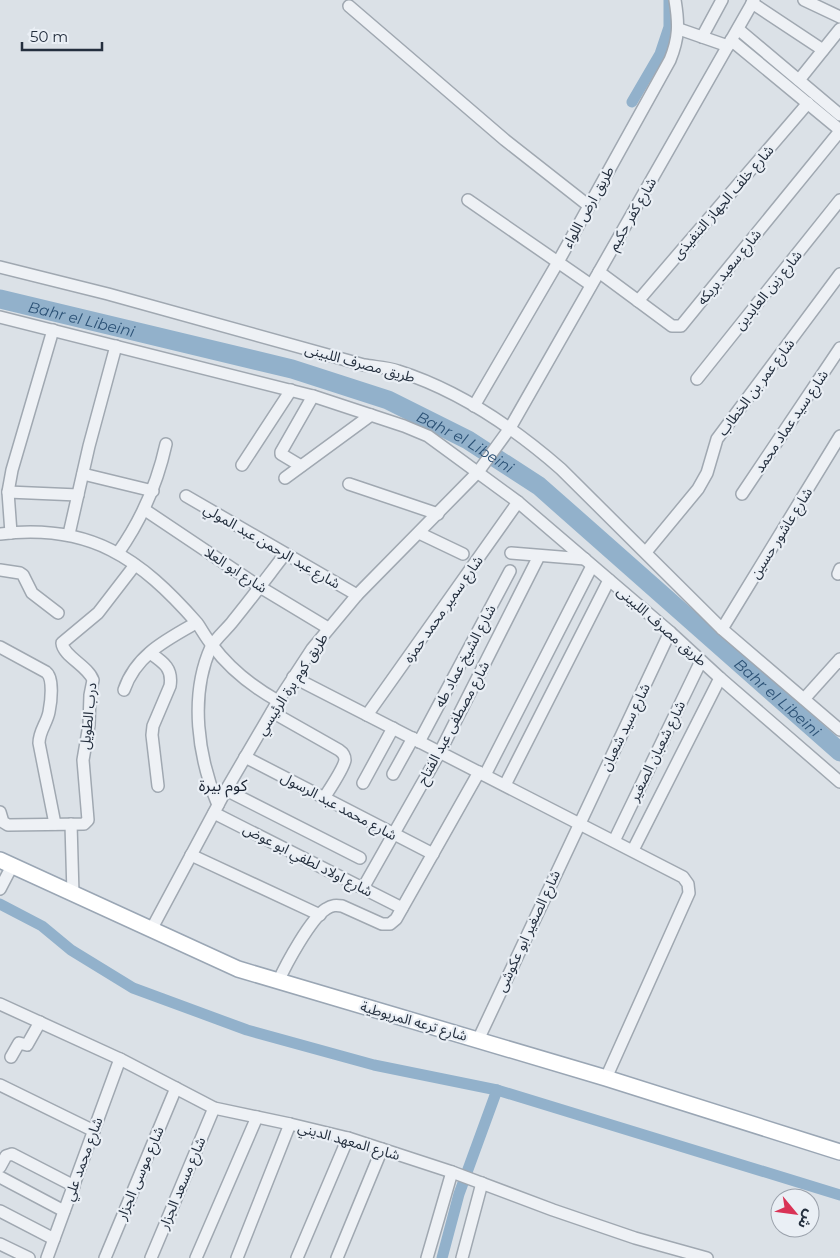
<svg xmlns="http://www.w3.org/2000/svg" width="840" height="1258" font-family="Montserrat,'Noto Sans Arabic',sans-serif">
<rect width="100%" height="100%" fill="#dbe1e7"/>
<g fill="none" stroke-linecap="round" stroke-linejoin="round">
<g stroke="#92b1cb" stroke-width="11">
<polyline points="632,102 660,54 669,27 669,0"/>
<polyline points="0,904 42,926 71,950 133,988 247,1030 374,1065 497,1090 840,1195"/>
<polyline points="442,1258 459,1194 497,1090"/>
</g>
<path stroke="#92b1cb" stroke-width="19" id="s1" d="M0,299L292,369L388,400L468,440L539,486L840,752"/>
<g stroke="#a0a8b1" stroke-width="14">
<g id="minor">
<polyline points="804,0 840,17"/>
<polyline points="752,3 823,50"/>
<polyline points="349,6 505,140 589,206"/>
<polyline points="679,29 728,46"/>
<polyline points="738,29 840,115"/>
<polyline points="702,37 722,0"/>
<polyline points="731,40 840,130"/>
<polyline points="799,80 840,29"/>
<polyline points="468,200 591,285"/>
<path d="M0,267L108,294L364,365C375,367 387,367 398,371C458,390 514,428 561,469L722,629L840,730"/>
<polyline points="599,272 672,326 681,326 840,131"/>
<polyline points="638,301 808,103"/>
<polyline points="0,317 313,396 404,426 428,436 518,502 670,632 720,678 840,782"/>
<polyline points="697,379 840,200"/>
<path d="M474,406L558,262L670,60C679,38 679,24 675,0"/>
<polyline points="242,465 291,390"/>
<polyline points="301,466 281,454 281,452 313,396"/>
<polyline points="83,474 153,491"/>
<polyline points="285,478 371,415"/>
<polyline points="349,484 438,514"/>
<polyline points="8,492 78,495"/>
<polyline points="742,494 840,348"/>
<polyline points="186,496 357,595"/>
<polyline points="145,510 260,587 328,628"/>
<polyline points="11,533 8,492 12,470 53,330"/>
<polyline points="419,533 463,554"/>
<path d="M0,534C90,523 140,558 197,623C202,630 206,638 212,645C229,668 253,687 278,701"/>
<polyline points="69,534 89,446 116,346"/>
<polyline points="646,552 698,489 707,473 717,439 840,274"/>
<path d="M118,553C142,519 157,485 166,444"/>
<polyline points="511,553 585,559"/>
<polyline points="0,570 20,573 23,575 32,593 58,613"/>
<polyline points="838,574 840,569"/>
<polyline points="722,629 840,436"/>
<path d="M0,647L46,672C54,678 51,702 49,712C47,723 39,731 39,743L55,824"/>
<path d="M150,653C163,662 173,668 170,686L153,726L152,735L158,786"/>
<polyline points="293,677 683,877 688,884 689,893 606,1078"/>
<path d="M124,690C136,655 166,640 196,623"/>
<polyline points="804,699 840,659"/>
<path d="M272,712L339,750C342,752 345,755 345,760C344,768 329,790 324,798"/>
<polyline points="367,715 518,502"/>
<polyline points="419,742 510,571"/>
<polyline points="245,757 433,854"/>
<polyline points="393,774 413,738"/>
<polyline points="485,775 592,566"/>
<polyline points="363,783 393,728"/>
<polyline points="505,785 609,580"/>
<polyline points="226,790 360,858"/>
<path d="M218,805C198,757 189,696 211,647C216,638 227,629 233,621C251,599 268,576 285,554"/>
<path d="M0,812L3,822L8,825L84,824L88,820L83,760L89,725L90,695L93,680C88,666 63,656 62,643L98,613L135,565"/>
<polyline points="214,813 402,908"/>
<polyline points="71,824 73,894"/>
<polyline points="614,841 701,661"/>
<polyline points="633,850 720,678"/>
<polyline points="191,855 320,915"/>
<polyline points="363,888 440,752 539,556"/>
<polyline points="0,889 12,866"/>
<polyline points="151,930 226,790 278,701 312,649 357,595 478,472 510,428 754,0"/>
<path d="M278,982C286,964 311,918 326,909C332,905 336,905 342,906L382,924H390L396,919L479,772"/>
<polyline points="0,1004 120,1059 214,1108 290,1124 348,1138 452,1172 553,1210 635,1238 707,1258"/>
<polyline points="478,1040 670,632"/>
<polyline points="11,1057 19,1043 27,1045 40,1022"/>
<polyline points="0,1085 94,1131"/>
<polyline points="0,1167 6,1156 12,1154 74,1186"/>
<polyline points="0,1177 64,1211"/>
<polyline points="0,1211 54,1239"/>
<polyline points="0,1244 29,1258"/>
<polyline points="47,1258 120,1059"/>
<polyline points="105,1258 176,1088"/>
<polyline points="151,1258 214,1108"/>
<polyline points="196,1258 257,1117"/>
<polyline points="237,1258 290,1124"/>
<polyline points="297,1258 348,1138"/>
<polyline points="337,1258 382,1149"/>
<polyline points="427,1258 452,1172"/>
<polyline points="462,1258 482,1183"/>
</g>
</g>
<g stroke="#9aa6b4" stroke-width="18">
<polyline id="major" points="0,860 238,969 606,1078 840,1152"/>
</g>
<use href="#minor" stroke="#eef1f5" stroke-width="11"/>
<use href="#major" stroke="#fff" stroke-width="15"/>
</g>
<g text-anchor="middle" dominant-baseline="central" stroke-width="4.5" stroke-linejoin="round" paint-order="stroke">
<g font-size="14" fill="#242f3e" stroke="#eaeff5">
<text transform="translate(723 202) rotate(-49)">شارع خلف الجهاز التنفيذى</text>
<text transform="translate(588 207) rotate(-61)">طريق ارض اللواء</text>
<text transform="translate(632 214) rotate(-60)">شارع كفر حكيم</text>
<text transform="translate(729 267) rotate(-51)">شارع سعيد بريكه</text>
<text transform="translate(768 290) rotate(-51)">شارع زين العابدين</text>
<text transform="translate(360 363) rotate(15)">طريق مصرف اللبينى</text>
<text transform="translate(756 387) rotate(-53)">شارع عمر بن الخطاب</text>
<text transform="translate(791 421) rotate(-56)">شارع سيد عماد محمد</text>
<text transform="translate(781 533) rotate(-58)">شارع عاشور حسين</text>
<text transform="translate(272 546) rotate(30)">شارع عبد الرحمن عبد المولي</text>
<text transform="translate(236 570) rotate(33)">شارع ابو العلا</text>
<text transform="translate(443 609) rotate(-55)">شارع سمير محمد حمزه</text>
<text transform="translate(662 626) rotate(41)">طريق مصرف اللبينى</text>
<text transform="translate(465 656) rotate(-62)">شارع الشيخ عماد طه</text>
<text transform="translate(292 684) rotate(-57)">طريق كوم برة الرئيسي</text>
<text transform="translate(88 716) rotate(-84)">درب الطويل</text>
<text transform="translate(453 723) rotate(-62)">شارع مصطفى عبد الفتاح</text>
<text transform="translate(625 727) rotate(-64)">شارع سيد شعبان</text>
<text transform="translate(657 751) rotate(-64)">شارع شعبان الصغير</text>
<text transform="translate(339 806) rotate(28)">شارع محمد عبد الرسول</text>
<text transform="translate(308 860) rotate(27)">شارع اولاد لطفي ابو عوض</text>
<text transform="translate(528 931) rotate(-65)">شارع الصغير ابو عكوشى</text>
<text transform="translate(414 1021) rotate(16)">شارع ترعه المريوطية</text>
<text transform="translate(349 1141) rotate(16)">شارع المعهد الديني</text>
<text transform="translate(83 1159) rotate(-70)">شارع محمد علي</text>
<text transform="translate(140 1173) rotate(-67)">شارع موسى الجزار</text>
<text transform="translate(182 1183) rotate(-67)">شارع مسعد الجزار</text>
</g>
<g font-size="15" font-style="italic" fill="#2b5175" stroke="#eaeff5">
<text stroke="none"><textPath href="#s1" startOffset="84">Bahr el Libeini</textPath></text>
<text stroke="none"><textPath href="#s1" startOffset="489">Bahr el Libeini</textPath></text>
<text stroke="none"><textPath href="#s1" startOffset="894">Bahr el Libeini</textPath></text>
</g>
<g font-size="16" fill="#17202f" stroke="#eaeff5">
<text x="223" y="785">كوم بيرة</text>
</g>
</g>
<g transform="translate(795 1213) rotate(119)"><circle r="24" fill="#eaeff5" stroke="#9ba2ac"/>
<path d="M0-4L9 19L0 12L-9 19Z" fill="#d93356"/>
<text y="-8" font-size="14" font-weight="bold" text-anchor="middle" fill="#242f3e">ش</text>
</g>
<path d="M22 42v8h80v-8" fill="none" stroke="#242f3e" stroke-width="2.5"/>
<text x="30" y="42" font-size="15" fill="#242f3e" stroke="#eaeff5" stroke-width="4" paint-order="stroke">50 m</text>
</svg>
